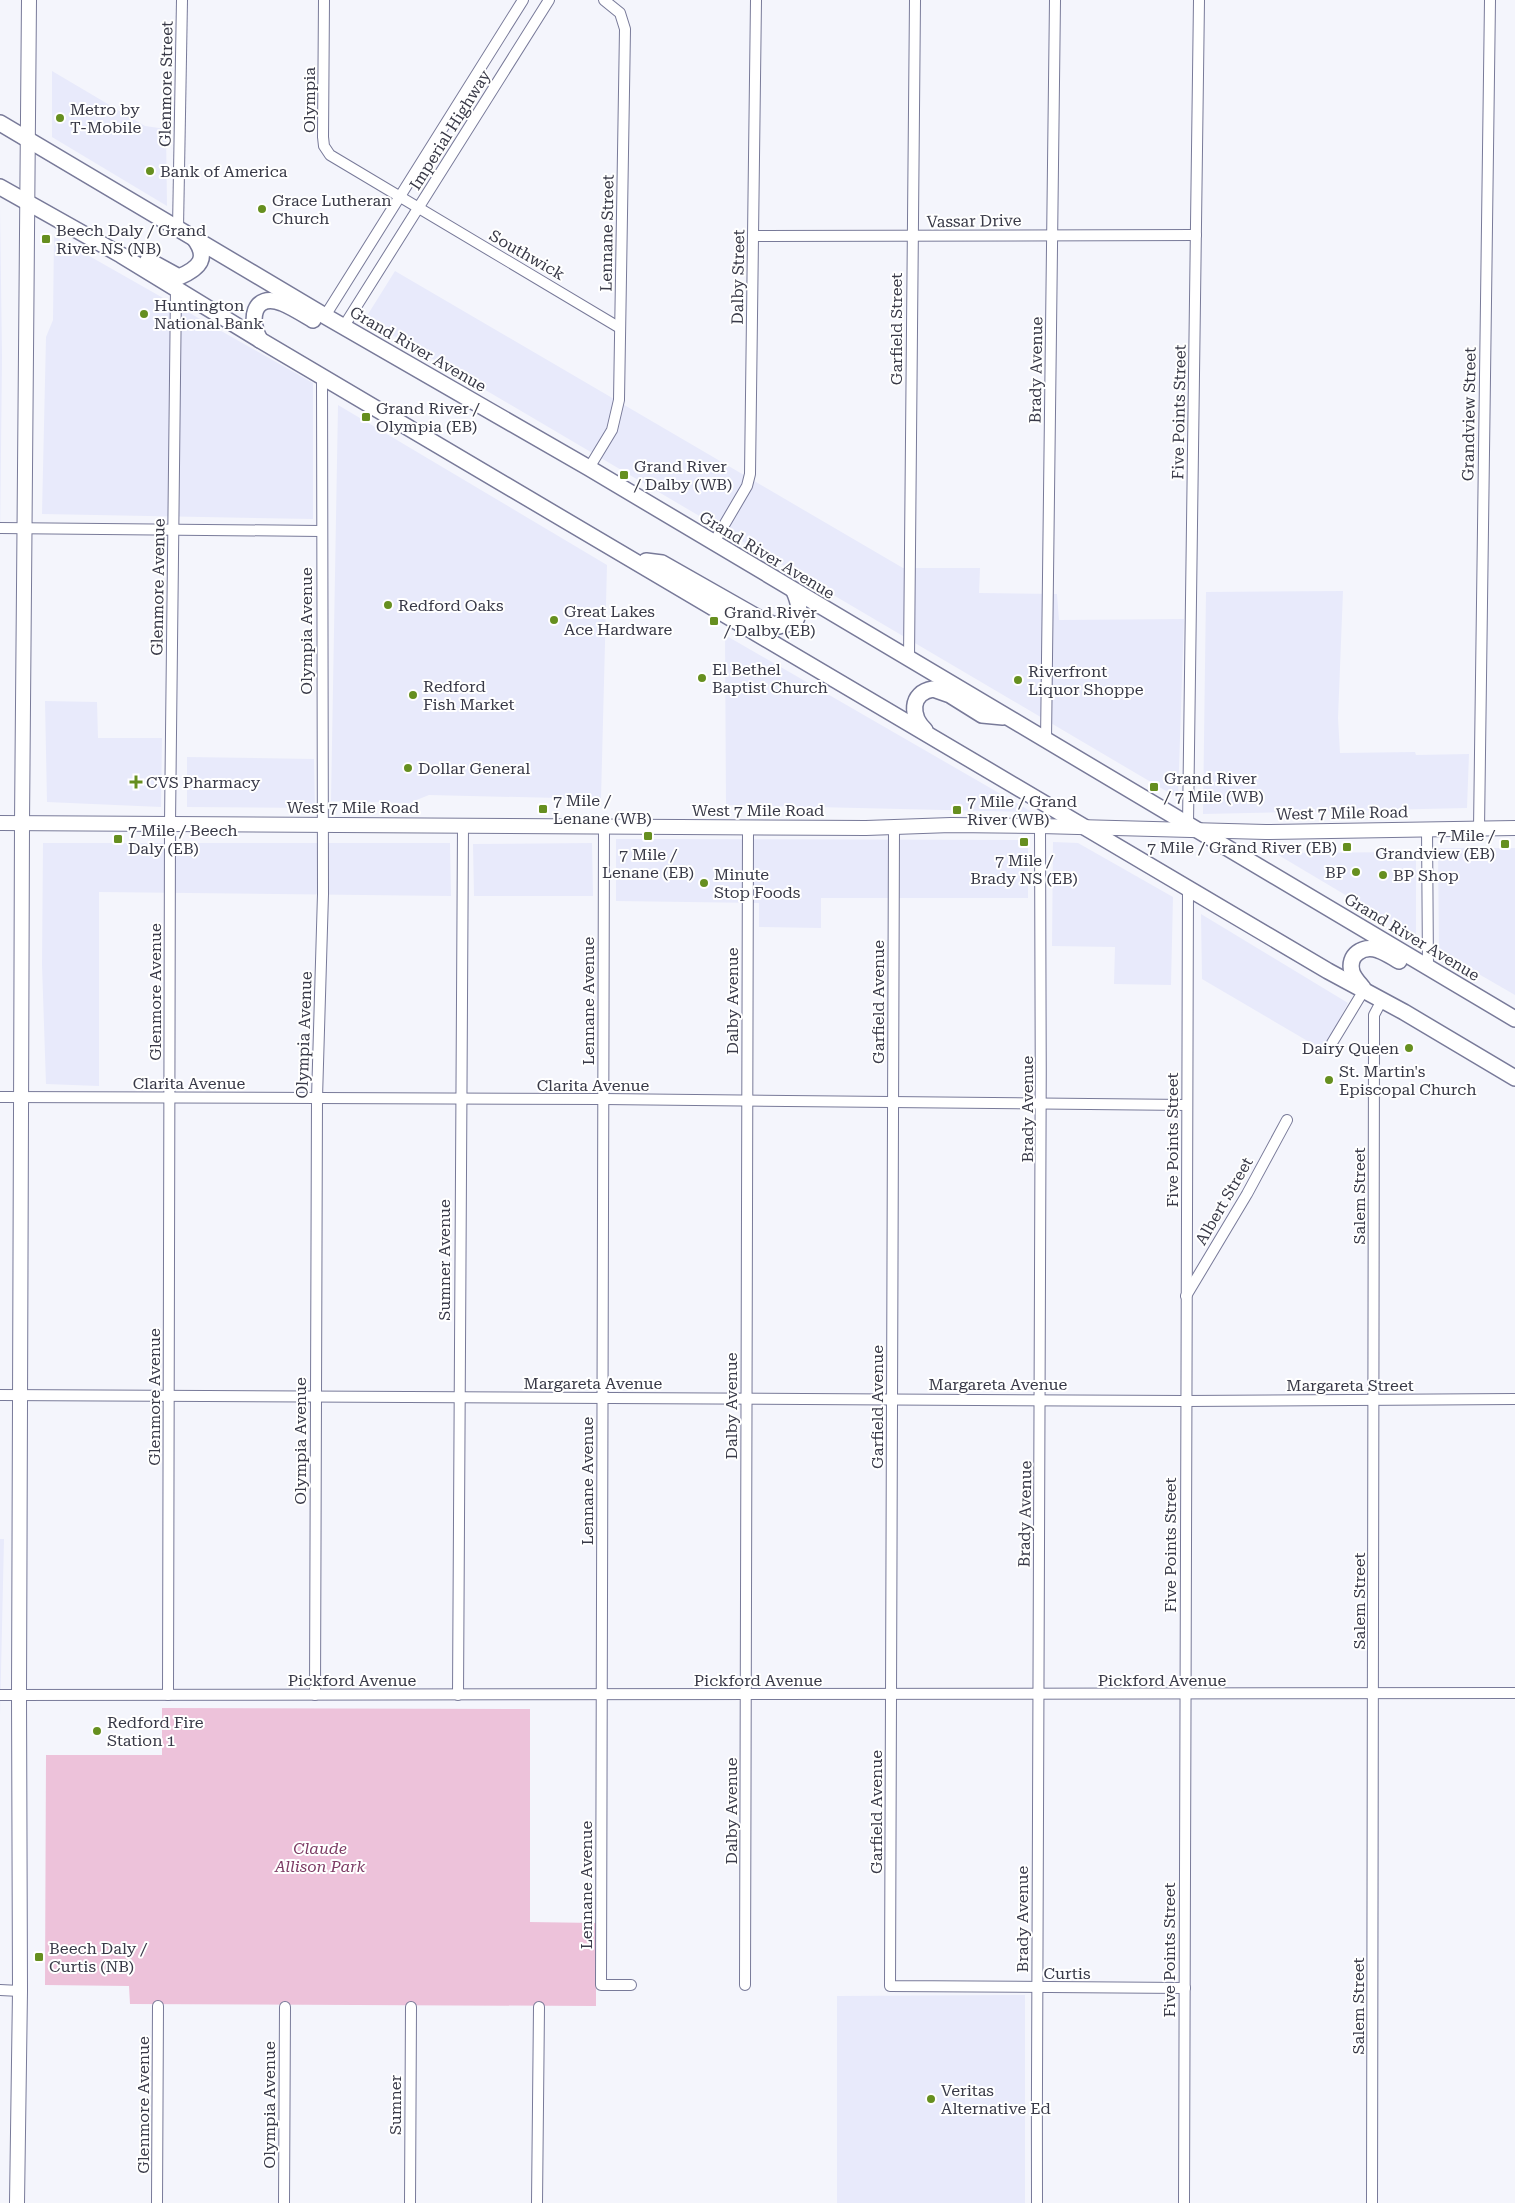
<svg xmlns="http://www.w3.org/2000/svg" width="1515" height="2203" font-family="'Roboto Serif',serif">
<rect width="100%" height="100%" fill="#f4f5fc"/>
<g fill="#e8eafb">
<polygon points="52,71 145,126 166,129 167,206 52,137"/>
<polygon points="0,207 2,356 0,542"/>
<polygon points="54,236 313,383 313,519 42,514 46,337 53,320"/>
<polygon points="395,271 903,568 980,568 979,593 1057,594 1059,620 1184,619 1178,798 365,319"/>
<polygon points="338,405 607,565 601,799 429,795 409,803 331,801"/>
<polygon points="1343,591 1338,718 1340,753 1415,752 1416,755 1469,754 1467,808 1203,814 1206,592"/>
<polygon points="725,634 725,635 1032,812 726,805"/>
<polygon points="45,701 97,702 98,738 162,738 161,807 47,802"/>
<polygon points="187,757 314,759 315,808 187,807"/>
<polygon points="616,839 1028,840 1028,898 821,898 821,928 759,927 759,903 616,901"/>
<polygon points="1053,842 1078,843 1173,897 1171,985 1114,984 1115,947 1052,946"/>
<polygon points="43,843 450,843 451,896 99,892 99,1086 46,1084 42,965"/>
<polygon points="592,843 593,896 474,896 473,844"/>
<polygon points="1438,848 1515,848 1515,995 1439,951"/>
<polygon points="1416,852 1416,937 1275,853"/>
<polygon points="1201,914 1348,1003 1323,1050 1202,979"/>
<polygon points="0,1539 4,1539 0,1716"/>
<polygon points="1025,1995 1025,2203 837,2203 837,1996"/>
</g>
<polygon fill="#edc2da" points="162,1708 530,1709 530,1922 596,1923 596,2006 130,2004 129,1986 45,1985 46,1755 162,1755"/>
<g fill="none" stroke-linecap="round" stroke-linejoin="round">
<g stroke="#787a99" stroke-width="12">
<g id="street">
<polyline points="324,0 323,137 324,146 330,155 620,328"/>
<polyline points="178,228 182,0"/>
<polyline points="753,236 1196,235"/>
<polyline points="325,316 523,0"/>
<polyline points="344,326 549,0"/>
<polyline points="589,468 612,430 619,400 625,29 620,13 604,0"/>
<polyline points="0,528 321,531"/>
<polyline points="713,544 747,486 750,474 756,0"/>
<polyline points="909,659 915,0"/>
<polyline points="1046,741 1055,0"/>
<polyline points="1188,824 1199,0"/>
<polyline points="604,826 601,1985 631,1985"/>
<polyline points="894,827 890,1986 1185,1988"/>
<polyline points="1427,829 1428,968"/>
<polyline points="1479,829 1490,0"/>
<polyline points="1332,1043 1364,990"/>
<polyline points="0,1097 603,1099 1187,1105"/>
<polyline points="1186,1296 1247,1194 1287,1120"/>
<polyline points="0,1395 1185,1401 1515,1399"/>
<polyline points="0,1695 1515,1693"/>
<polyline points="168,1695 170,823 176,289"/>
<polyline points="315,1695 317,1098 323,894 322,376"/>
<polyline points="458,1695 463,825"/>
<polyline points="745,1985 748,827"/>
<polyline points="0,1990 20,1991"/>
<polyline points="157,2203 158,2006"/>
<polyline points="284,2203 285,2007"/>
<polyline points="410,2203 411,2007"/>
<polyline points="537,2203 539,2007"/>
<path d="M1037,2203C1036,1744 1043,1285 1040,826"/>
<polyline points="1184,2203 1188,887"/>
<polyline points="1372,2203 1374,1037 1374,1015 1382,1000"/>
</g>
</g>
<g stroke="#787a99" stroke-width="16">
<g id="secondary">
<polyline points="0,823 866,828 951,825 1040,826 1266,832 1515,828"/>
<polyline points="17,2203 20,1991 19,1695 22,823 29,0"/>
</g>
</g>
<g stroke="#787a99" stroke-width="18">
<g id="primary">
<polyline points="0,123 325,316 589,468 1515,1019"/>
<polyline points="0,187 121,255 260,340 1328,971 1404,1012 1515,1078"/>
<path d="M148,260L179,277C200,268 209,258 194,238"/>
<path d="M260,340C249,321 252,292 282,303C292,307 303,314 313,320"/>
<path d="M646,561L662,563L764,621L779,626L795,622C801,610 799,603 794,591"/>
<path d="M925,730C911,717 909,693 933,689L950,695L982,715L1003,717"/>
<path d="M1363,988C1359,983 1354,978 1352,972C1347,955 1363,945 1378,950C1385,952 1392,957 1399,961"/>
</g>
</g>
<use href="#street" stroke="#fff" stroke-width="10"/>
<use href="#secondary" stroke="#fff" stroke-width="14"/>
<use href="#primary" stroke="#fff" stroke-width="15"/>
</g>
<g fill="#668f1f" stroke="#fff" stroke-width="2">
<circle cx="60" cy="118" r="5"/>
<circle cx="150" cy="171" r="5"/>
<circle cx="262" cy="209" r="5"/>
<rect x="41" y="234" width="10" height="10" rx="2.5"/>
<circle cx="144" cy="314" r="5"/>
<rect x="361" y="412" width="10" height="10" rx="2.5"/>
<rect x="619" y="470" width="10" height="10" rx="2.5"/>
<circle cx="388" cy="605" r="5"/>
<circle cx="554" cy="620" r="5"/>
<rect x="709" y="616" width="10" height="10" rx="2.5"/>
<circle cx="702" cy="678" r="5"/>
<circle cx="1018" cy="680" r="5"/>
<circle cx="413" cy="695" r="5"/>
<circle cx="408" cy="768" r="5"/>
<path d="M133.5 774.5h5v5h5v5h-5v5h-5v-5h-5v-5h5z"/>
<rect x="1149" y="782" width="10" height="10" rx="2.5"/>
<rect x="538" y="804" width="10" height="10" rx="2.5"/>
<rect x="952" y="805" width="10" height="10" rx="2.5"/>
<rect x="643" y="831" width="10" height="10" rx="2.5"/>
<rect x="113" y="834" width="10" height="10" rx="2.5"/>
<rect x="1019" y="837" width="10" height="10" rx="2.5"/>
<rect x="1500" y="839" width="10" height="10" rx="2.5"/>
<rect x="1342" y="842" width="10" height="10" rx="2.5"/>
<circle cx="1356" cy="872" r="5"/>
<circle cx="1383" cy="875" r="5"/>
<circle cx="704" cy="883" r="5"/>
<circle cx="1409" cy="1048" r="5"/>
<circle cx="1329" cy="1080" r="5"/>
<circle cx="97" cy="1731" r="5"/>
<rect x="34" y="1952" width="10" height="10" rx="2.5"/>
<circle cx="931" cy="2099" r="5"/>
</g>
<g text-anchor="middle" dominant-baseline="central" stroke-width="4" stroke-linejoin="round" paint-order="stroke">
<g font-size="16" fill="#383947" stroke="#fff">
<text transform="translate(166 84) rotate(-89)">Glenmore Street</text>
<text transform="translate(309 100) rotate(-90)">Olympia</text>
<text transform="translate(450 130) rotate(-58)">Imperial Highway</text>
<text transform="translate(974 221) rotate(-1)">Vassar Drive</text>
<text transform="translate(607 233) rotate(-89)">Lennane Street</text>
<text transform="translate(527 255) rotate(30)">Southwick</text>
<text transform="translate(738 277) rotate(-89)">Dalby Street</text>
<text transform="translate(896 329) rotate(-90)">Garfield Street</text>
<text transform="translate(418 349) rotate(30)">Grand River Avenue</text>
<text transform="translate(1036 370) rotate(-89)">Brady Avenue</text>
<text transform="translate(1179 412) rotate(-89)">Five Points Street</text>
<text transform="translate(1469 414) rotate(-89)">Grandview Street</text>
<text transform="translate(767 555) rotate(31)">Grand River Avenue</text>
<text transform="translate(158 587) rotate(-89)">Glenmore Avenue</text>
<text transform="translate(306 631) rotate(-90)">Olympia Avenue</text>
<text x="353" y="807">West 7 Mile Road</text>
<text x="758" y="810">West 7 Mile Road</text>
<text transform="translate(1342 813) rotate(-1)">West 7 Mile Road</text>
<text transform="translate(1412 937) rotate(31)">Grand River Avenue</text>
<text transform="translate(155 992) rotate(-90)">Glenmore Avenue</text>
<text transform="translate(588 1001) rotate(-90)">Lennane Avenue</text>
<text transform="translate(732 1001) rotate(-90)">Dalby Avenue</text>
<text transform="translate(878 1002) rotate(-90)">Garfield Avenue</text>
<text transform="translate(304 1035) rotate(-88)">Olympia Avenue</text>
<text x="189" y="1083">Clarita Avenue</text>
<text x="593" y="1085">Clarita Avenue</text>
<text transform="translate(1027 1109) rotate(-90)">Brady Avenue</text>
<text transform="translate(1172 1140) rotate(-90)">Five Points Street</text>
<text transform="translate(1359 1196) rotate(-90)">Salem Street</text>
<text transform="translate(1224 1201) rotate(-60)">Albert Street</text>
<text transform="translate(444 1260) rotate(-90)">Sumner Avenue</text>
<text x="593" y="1383">Margareta Avenue</text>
<text x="998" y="1384">Margareta Avenue</text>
<text x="1350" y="1385">Margareta Street</text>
<text transform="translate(154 1397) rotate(-90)">Glenmore Avenue</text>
<text transform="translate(731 1406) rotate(-90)">Dalby Avenue</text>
<text transform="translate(877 1407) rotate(-90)">Garfield Avenue</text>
<text transform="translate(300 1441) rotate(-90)">Olympia Avenue</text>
<text transform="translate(587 1481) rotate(-90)">Lennane Avenue</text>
<text transform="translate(1025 1514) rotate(-89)">Brady Avenue</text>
<text transform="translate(1170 1545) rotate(-90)">Five Points Street</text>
<text transform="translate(1359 1601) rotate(-90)">Salem Street</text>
<text x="352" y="1680">Pickford Avenue</text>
<text x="758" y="1680">Pickford Avenue</text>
<text x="1162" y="1680">Pickford Avenue</text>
<text transform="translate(731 1811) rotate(-90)">Dalby Avenue</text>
<text transform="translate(876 1812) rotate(-90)">Garfield Avenue</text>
<text transform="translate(586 1885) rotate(-90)">Lennane Avenue</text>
<text transform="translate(1022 1919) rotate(-90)">Brady Avenue</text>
<text transform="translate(1169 1950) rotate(-90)">Five Points Street</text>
<text x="1067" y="1973">Curtis</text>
<text transform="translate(1358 2006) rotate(-90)">Salem Street</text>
<text transform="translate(143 2105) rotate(-90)">Glenmore Avenue</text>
<text transform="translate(269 2105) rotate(-90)">Olympia Avenue</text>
<text transform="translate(395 2105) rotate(-90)">Sumner</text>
</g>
<g font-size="16" fill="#383947" stroke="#fff" text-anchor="start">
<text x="70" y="109">Metro by<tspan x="70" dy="18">T-Mobile</tspan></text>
<text x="160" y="171">Bank of America</text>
<text x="272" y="200">Grace Lutheran<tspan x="272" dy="18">Church</tspan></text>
<text x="56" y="230">Beech Daly / Grand<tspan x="56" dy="18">River NS (NB)</tspan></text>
<text x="154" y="305">Huntington<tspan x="154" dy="18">National Bank</tspan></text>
<text x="376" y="408">Grand River /<tspan x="376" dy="18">Olympia (EB)</tspan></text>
<text x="634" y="466">Grand River<tspan x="634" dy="18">/ Dalby (WB)</tspan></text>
<text x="398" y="605">Redford Oaks</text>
<text x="564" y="611">Great Lakes<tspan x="564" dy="18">Ace Hardware</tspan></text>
<text x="724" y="612">Grand River<tspan x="724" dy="18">/ Dalby (EB)</tspan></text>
<text x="712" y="669">El Bethel<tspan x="712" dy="18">Baptist Church</tspan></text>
<text x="1028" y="671">Riverfront<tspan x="1028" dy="18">Liquor Shoppe</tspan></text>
<text x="423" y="686">Redford<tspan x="423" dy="18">Fish Market</tspan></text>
<text x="418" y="768">Dollar General</text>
<text x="1164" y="778">Grand River<tspan x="1164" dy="18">/ 7 Mile (WB)</tspan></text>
<text x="146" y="782">CVS Pharmacy</text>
<text x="553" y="800">7 Mile /<tspan x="553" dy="18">Lenane (WB)</tspan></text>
<text x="967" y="801">7 Mile / Grand<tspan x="967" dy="18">River (WB)</tspan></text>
<text x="128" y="830">7 Mile / Beech<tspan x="128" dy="18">Daly (EB)</tspan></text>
<text x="1495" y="835" text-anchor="end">7 Mile /<tspan x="1495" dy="18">Grandview (EB)</tspan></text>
<text x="1337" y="847" text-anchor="end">7 Mile / Grand River (EB)</text>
<text x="648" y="854" text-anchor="middle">7 Mile /<tspan x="648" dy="18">Lenane (EB)</tspan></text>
<text x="1024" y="860" text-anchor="middle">7 Mile /<tspan x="1024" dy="18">Brady NS (EB)</tspan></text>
<text x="1346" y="872" text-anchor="end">BP</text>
<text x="714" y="874">Minute<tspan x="714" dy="18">Stop Foods</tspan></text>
<text x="1393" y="875">BP Shop</text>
<text x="1399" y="1048" text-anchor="end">Dairy Queen</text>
<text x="1339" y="1071">St. Martin's<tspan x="1339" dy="18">Episcopal Church</tspan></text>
<text x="107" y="1722">Redford Fire<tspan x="107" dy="18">Station 1</tspan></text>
<text x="49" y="1948">Beech Daly /<tspan x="49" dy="18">Curtis (NB)</tspan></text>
<text x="941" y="2090">Veritas<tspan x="941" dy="18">Alternative Ed</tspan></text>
</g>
<g font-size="16" font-style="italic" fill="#7d3c65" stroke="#fff">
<text x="320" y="1848">Claude<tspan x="320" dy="18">Allison Park</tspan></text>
</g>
</g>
</svg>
